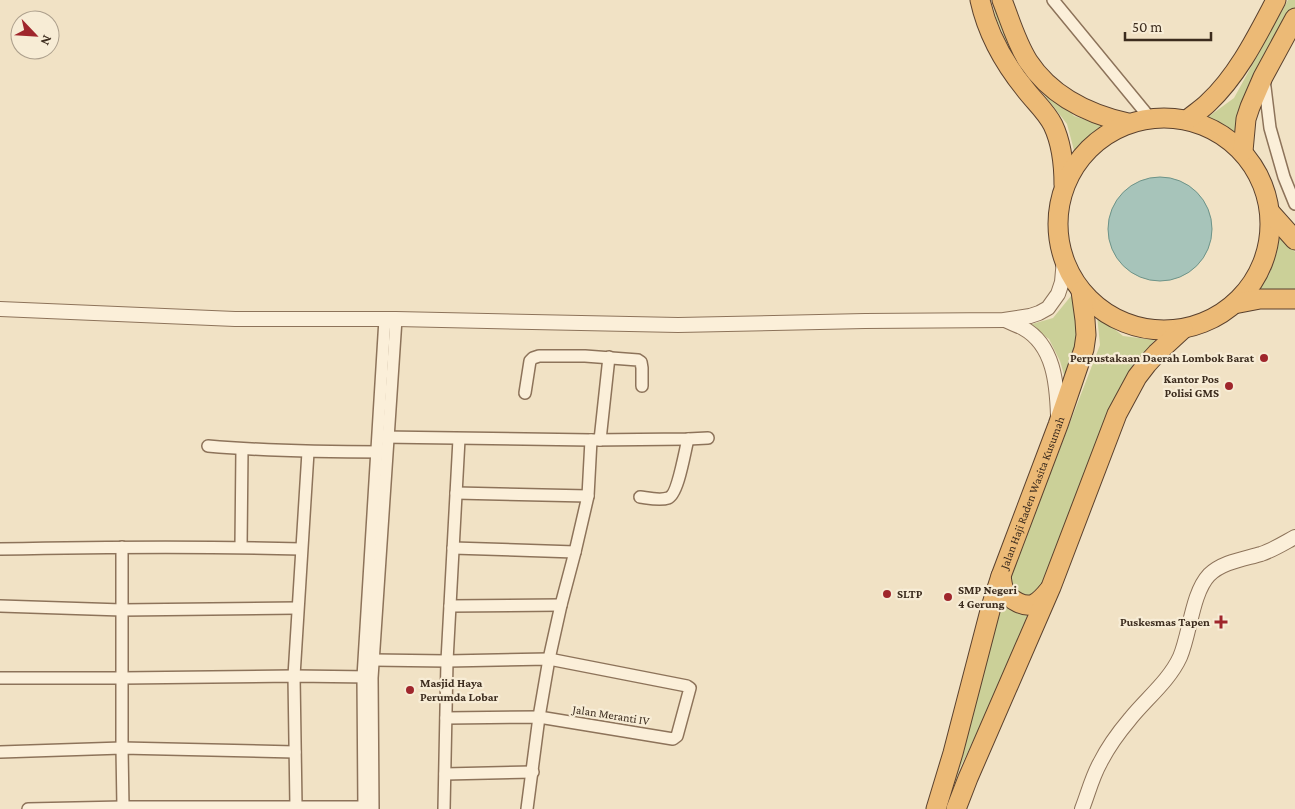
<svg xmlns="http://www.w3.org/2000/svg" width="1295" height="809" font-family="'Crimson Pro',serif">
<rect width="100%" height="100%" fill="#f1e2c5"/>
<g fill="#cbd098">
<polygon points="992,0 1000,0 1022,57 1074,116 1105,126 1075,154 1067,124 1011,52 996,18"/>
<polygon points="1288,0 1295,0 1295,8 1240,107 1237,137 1223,125 1208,117 1234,98"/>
<polygon points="1278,234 1295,252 1295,292 1252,297 1269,275 1277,252"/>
<polygon points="1071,296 1077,309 1085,330 1067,385 1060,361 1049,339 1029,325 1053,318"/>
<polygon points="1097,315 1123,336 1155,340 1133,364 1116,399 1040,597 1028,602 1008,583 1100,345"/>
<path d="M997,598C1011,613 1016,613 1036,610L960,768L946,809Z"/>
</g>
<circle fill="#a7c4ba" stroke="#6d9388" cx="1160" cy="229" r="52"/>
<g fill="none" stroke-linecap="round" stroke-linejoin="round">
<g stroke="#8d735a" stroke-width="14">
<g id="minor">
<polyline points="1053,0 1150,118"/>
<polyline points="1264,79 1270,128 1284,177 1295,204"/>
<polyline points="525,393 530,361 533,358 539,356 585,356 638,360 641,362 642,368 642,386"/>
<polyline points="382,437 591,440 688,439 708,438"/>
<polyline points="600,440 609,357"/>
<path d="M208,446C266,451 324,452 383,452"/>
<polyline points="456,493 588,496"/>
<path d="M640,497C648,498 660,501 668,498C678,495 685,450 688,439"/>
<polyline points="122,547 122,748 123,807"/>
<polyline points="241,547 242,449"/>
<polyline points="453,548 575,552"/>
<path d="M0,549C100,547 201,546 301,549"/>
<polyline points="0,606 122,610 297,608"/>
<polyline points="450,606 561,605"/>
<polyline points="373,660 447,661 549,659 687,686 690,688 677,736 673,739 539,717 446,718"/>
<polyline points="0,678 122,678 294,676 371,677"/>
<polyline points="0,752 122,748 295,752"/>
<polyline points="445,774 533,772"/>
<polyline points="296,806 294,676 308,452"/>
<polyline points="28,809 123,807 369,807"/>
<polyline points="364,809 363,677 385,319"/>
<polyline points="373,809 372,678 396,319"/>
<polyline points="444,809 447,661 459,439"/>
<polyline points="527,809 539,717 549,659 561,605 575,552 588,496 591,440"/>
</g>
</g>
<g stroke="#8d735a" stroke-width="16">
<g id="tertiary">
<polyline points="0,309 235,319 396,319 678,325 865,321 1004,320 1030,316 1039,313 1048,308 1058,294 1062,282 1064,259"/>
<path d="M1005,320C1011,323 1017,325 1023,328C1054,345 1057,384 1058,416"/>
<path d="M1082,809C1088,794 1092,777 1100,763C1108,747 1119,732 1130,719C1146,699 1169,681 1180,657C1190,634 1192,593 1209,575C1222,562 1244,559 1261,554C1273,550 1284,543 1295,537"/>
</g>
</g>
<g stroke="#5a412e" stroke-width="21">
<g id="trunk">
<path d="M980,0C987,32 1004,63 1025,89C1034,101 1046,111 1053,125C1062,144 1064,164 1064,185"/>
<path d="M1002,0C1010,20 1016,42 1028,61C1051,96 1088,114 1128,123"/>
<circle cx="1164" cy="224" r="106"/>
<path d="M1187,120C1194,114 1202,109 1208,103C1238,75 1257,36 1276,0"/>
<polyline points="1243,151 1246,119 1250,107 1263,77 1295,18"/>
<polyline points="1270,212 1295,240"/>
<polyline points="1234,304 1260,299 1295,299"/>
<path d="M1001,576C1002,581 1002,587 1005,592C1011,600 1024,608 1034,604C1040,601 1045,595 1049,590"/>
<path id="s1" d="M936,809L953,753L991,607L1001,576L1058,425L1084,349L1086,335L1085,320L1081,291"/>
<polyline points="956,809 968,778 1051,587 1117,414 1137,377 1147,364 1157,353 1183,329"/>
</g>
</g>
<use href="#minor" stroke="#fbefd9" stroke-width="11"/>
<use href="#tertiary" stroke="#fbefd9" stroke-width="14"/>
<use href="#trunk" stroke="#ecba76" stroke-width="19"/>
</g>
<g fill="#9f262c" stroke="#f7ecd5" stroke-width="2">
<circle cx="1264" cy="358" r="5"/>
<circle cx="1229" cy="386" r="5"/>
<circle cx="887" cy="594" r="5"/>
<circle cx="948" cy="597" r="5"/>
<path d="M1218.5 614.5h5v5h5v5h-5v5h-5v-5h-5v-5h5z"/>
<circle cx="410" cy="690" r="5"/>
</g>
<g text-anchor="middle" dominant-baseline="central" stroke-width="4.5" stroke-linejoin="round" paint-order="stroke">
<g font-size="12" font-weight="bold" fill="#3c2c1e" stroke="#f7ecd5" text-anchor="end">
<text x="1254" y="358">Perpustakaan Daerah Lombok Barat</text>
<text x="1219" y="379">Kantor Pos<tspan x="1219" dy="14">Polisi GMS</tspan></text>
<text x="958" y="590" text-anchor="start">SMP Negeri<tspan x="958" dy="14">4 Gerung</tspan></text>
<text x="897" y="594" text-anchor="start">SLTP</text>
<text x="1210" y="622">Puskesmas Tapen</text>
<text x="420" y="683" text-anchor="start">Masjid Haya<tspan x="420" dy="14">Perumda Lobar</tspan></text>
</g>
<g font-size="12" fill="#3c2c1e" stroke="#f7ecd5">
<text stroke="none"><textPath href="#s1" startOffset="331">Jalan Haji Raden Wasita Kusumah</textPath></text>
<text transform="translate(611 715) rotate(9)">Jalan Meranti IV</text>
</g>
</g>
<g transform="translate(35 35) rotate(115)"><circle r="24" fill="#f7ecd5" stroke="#ac9f8c"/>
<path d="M0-4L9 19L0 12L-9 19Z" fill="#9f262c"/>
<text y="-8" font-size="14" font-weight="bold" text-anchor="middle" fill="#3c2c1e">N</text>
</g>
<path d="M1125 32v8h86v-8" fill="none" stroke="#3c2c1e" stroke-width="2.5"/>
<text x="1132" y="32" font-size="15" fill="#3c2c1e" stroke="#f7ecd5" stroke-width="4" paint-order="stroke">50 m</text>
</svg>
